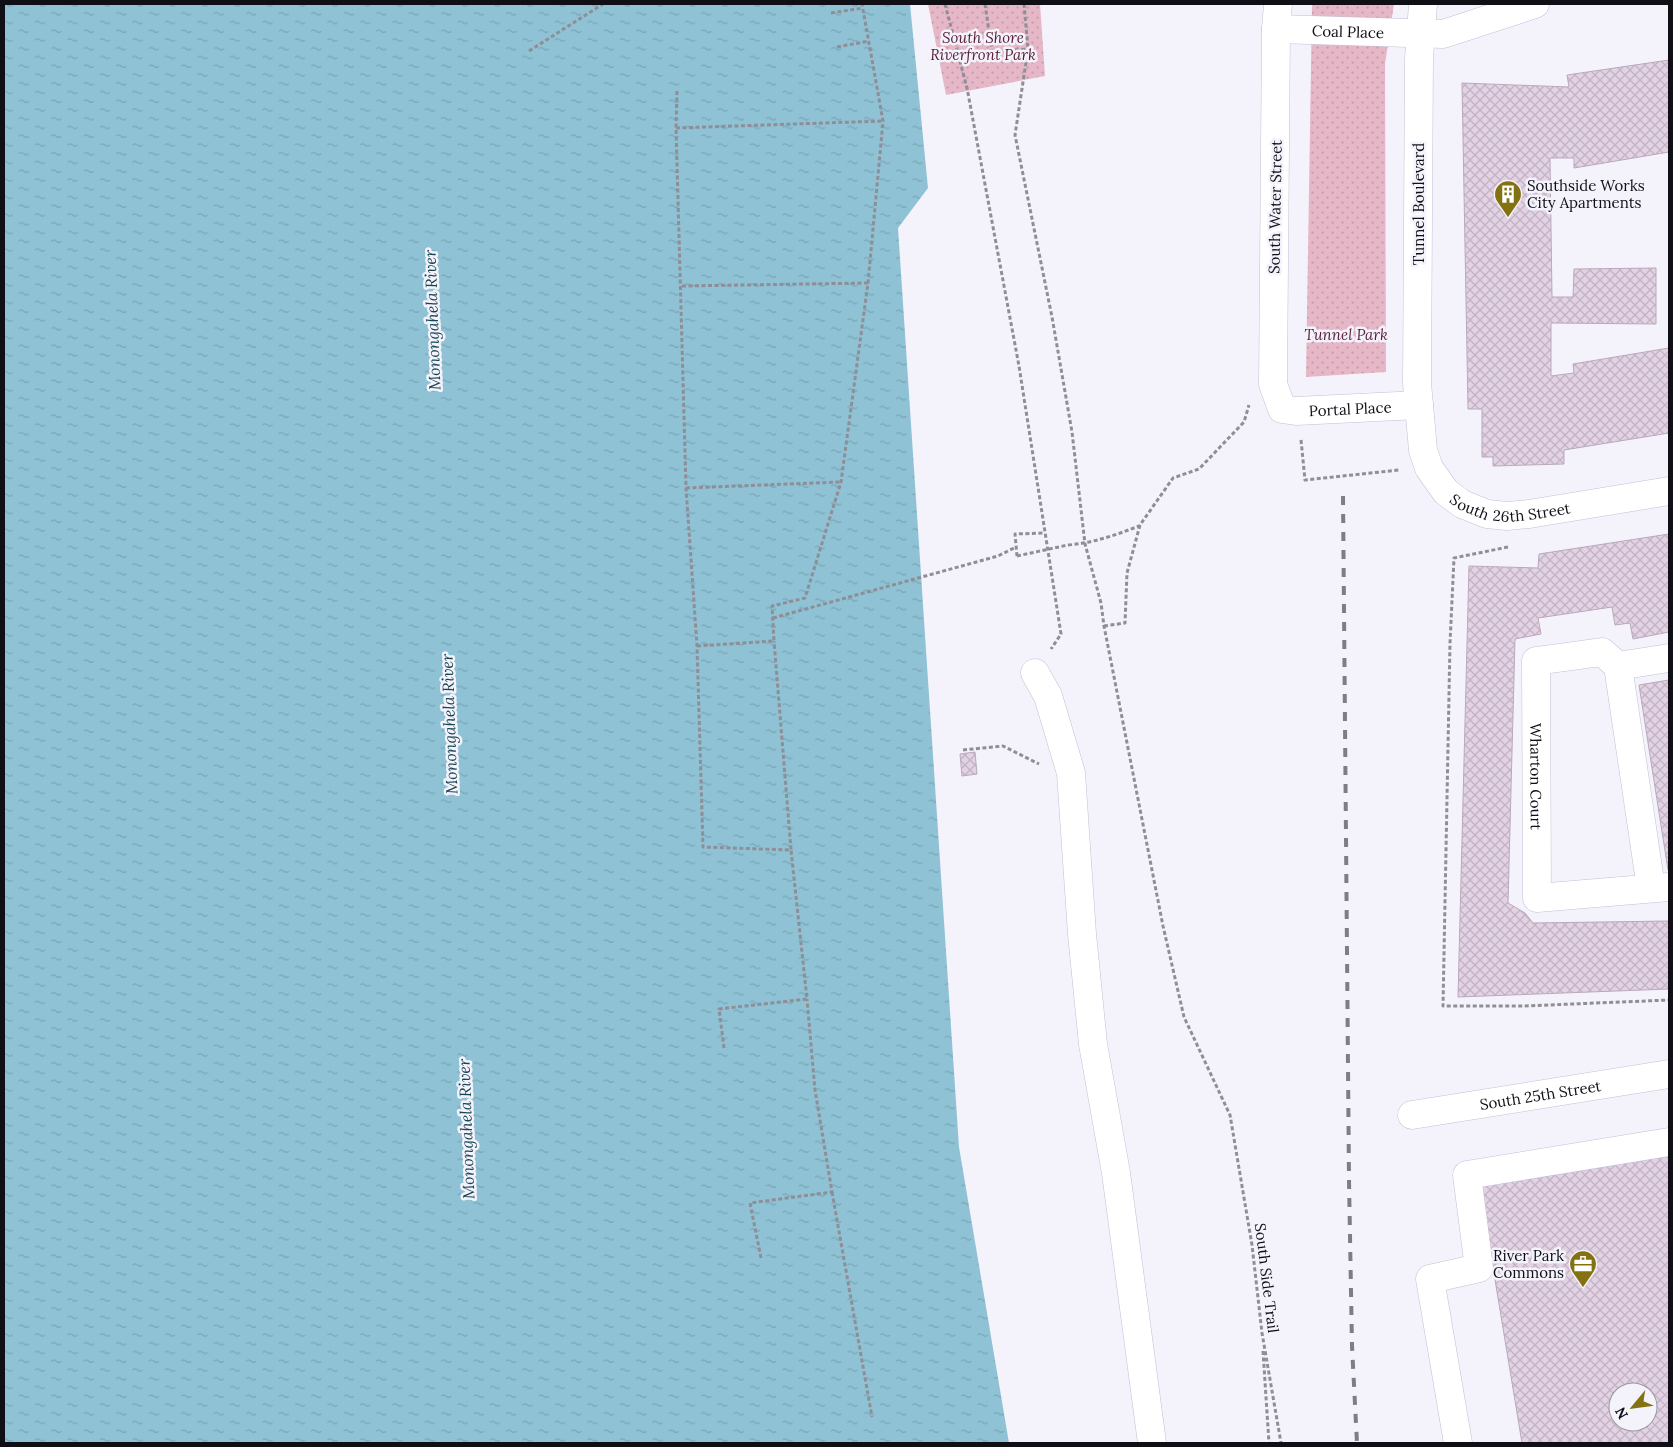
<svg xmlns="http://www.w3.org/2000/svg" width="1673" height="1447" font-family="Lora,serif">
<defs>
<pattern id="park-dots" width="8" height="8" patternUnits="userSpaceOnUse" patternTransform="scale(1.25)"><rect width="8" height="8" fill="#e6b7c7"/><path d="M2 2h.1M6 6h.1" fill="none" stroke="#c49caa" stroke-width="1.8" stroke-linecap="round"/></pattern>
<pattern id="water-ripples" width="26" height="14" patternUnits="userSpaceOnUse" patternTransform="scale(1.25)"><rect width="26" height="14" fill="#8ec2d4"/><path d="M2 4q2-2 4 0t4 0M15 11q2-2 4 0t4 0" fill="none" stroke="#79a6b5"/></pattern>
<pattern id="building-cross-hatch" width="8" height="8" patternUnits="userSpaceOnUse" patternTransform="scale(1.25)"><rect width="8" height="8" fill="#e2d2e4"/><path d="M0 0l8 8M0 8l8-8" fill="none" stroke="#c1b3c3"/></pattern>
</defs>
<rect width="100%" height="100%" fill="#f4f3fc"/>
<g fill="url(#park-dots)">
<polygon points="928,4 1040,4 1045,76 946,95"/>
<polygon points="1312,4 1394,4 1385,64 1386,372 1306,377"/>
</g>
<polygon fill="url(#water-ripples)" points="4,4 910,4 928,188 898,228 959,1147 1009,1443 4,1443"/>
<g fill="url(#building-cross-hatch)" stroke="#b9a9bb" fill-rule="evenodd">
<polygon points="1669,60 1669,152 1574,168 1574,158 1550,158 1552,297 1573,297 1574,269 1656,268 1656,324 1551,323 1551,376 1574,373 1573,364 1669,348 1669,433 1564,450 1564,464 1493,466 1493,457 1482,457 1482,409 1468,409 1462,83 1569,87 1567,75"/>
<polygon points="1669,534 1669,632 1633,639 1630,623 1615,625 1612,607 1538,618 1541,634 1515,639 1508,903 1525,913 1533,923 1669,921 1669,989 1458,997 1469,566 1538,568 1539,554"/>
<polygon points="1669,680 1669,870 1668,870 1639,685"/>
<polygon points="975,752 977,774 962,776 960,754"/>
<path d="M1669,1153V1443H1522L1479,1183ZM1618,1392H1648V1422H1618Z"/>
</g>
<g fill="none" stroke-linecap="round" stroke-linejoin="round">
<g stroke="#c1c0d5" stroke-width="29">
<g id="minor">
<path id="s1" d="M1278,4L1276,29L1273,384L1282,409L1296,411L1419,405"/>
<path id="s2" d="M1423,4L1419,58L1417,383L1423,450L1429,468L1446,492L1462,504L1487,514L1507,516L1529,514L1669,491"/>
<path id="s3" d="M1276,29L1443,34L1535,4"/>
<path id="s4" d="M1669,658L1618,666L1602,652L1536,661L1537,898L1669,887"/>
<polyline points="1618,666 1651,888"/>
<polyline points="1035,673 1048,696 1071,773 1082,934 1093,1044 1116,1173 1152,1443"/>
<path id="s5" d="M1412,1115L1669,1074"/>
<polyline points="1458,1443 1430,1279 1479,1268 1467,1175 1669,1142"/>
</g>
</g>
<g stroke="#8f8e96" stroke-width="3" stroke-dasharray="4 2.5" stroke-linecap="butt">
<polyline points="945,4 967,88 1019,366 1061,634 1051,649"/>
<polyline points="985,4 992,52 1028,49"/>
<polyline points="1024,4 1028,49 1015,135 1052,317 1072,432 1085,544 1101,603 1104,626 1163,926 1184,1017 1230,1115 1252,1245 1262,1333 1281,1443"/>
<polyline points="831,13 863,8"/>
<polyline points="837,47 869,41"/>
<polyline points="529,51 603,4"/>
<polyline points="677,91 676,128 686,488 697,646 703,847 791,850 774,641"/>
<polyline points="676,128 883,121"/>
<polyline points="682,286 868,283"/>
<polyline points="1301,440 1305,480 1399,470"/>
<polyline points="686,488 841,482"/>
<path d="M1068,545C1093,543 1116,535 1139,526"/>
<polyline points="1508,547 1454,558 1450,643 1443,1006 1524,1006 1669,1000"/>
<polyline points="1017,556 1015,534 1045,533"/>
<polyline points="773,618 998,556 1016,547"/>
<polyline points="1104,626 1125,623 1127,573 1140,525 1173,478 1199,469 1244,422 1249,405"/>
<polyline points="697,646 774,641 772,606 805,598 841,482 868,283 883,121 862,4"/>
<polyline points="963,750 1003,746 1039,764"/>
<polyline points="724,1048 719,1009 807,999 791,850"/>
<polyline points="832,1192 872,1417"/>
<polyline points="761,1258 750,1203 832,1192 815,1090 807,999"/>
<polyline points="1263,1351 1269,1443"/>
</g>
<use href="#minor" stroke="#fff" stroke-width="28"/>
<polyline stroke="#7e7d85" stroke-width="4" stroke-dasharray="9 9" stroke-linecap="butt" points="1343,496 1349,1180 1352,1346 1357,1443"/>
<polyline stroke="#8f8e96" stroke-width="3" stroke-dasharray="4 2.5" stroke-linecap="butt" points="1017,556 1068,545"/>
</g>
<defs>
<g id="building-pin" transform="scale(1.4375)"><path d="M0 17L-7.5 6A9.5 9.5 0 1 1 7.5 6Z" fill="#847111" stroke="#f4f3fc"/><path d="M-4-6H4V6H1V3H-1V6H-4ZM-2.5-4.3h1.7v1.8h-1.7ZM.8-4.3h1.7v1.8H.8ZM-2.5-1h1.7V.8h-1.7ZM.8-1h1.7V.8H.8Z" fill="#fff"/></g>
<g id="office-pin" transform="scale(1.4375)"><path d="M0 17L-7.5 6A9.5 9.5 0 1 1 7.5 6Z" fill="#847111" stroke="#f4f3fc"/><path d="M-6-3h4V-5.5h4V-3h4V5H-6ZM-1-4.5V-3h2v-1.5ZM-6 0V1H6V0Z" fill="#fff"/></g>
</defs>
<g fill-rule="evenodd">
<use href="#building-pin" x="1508" y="194"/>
<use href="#office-pin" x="1583" y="1264"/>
</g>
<g text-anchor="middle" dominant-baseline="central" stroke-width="5" stroke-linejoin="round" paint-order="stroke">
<g font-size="15" fill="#100f16" stroke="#f4f3fc">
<text stroke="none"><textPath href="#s3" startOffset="72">Coal Place</textPath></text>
<text transform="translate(1418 204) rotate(-90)">Tunnel Boulevard</text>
<text transform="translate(1275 207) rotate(-89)">South Water Street</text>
<text stroke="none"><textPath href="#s1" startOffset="475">Portal Place</textPath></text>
<text stroke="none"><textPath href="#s2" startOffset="564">South 26th Street</textPath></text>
<text stroke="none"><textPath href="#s4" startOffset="255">Wharton Court</textPath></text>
<text stroke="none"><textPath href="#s5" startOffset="130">South 25th Street</textPath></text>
<text transform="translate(1267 1278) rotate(83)">South Side Trail</text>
</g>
<g font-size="15" font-style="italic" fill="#571e37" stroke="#f4f3fc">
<text x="983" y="37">South Shore<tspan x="983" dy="17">Riverfront Park</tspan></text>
<text x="1346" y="334">Tunnel Park</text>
</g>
<g font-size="15" fill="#100f16" stroke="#f4f3fc" text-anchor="start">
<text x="1527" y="185">Southside Works<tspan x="1527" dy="17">City Apartments</tspan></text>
<text x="1564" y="1255" text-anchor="end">River Park<tspan x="1564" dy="17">Commons</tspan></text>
</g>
<g font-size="16" font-style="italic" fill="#164451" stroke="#f4f3fc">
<text transform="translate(432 320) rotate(-92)">Monongahela River</text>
<text transform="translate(449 724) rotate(-92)">Monongahela River</text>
<text transform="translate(466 1129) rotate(-92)">Monongahela River</text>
</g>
</g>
<rect width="1673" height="1447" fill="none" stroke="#100f16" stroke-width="10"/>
<g transform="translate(1633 1407) rotate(241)"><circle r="24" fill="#f4f3fc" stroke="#9998a0"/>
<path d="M0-4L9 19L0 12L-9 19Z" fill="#847111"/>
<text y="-8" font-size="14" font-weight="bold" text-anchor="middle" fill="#100f16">N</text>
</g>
</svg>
